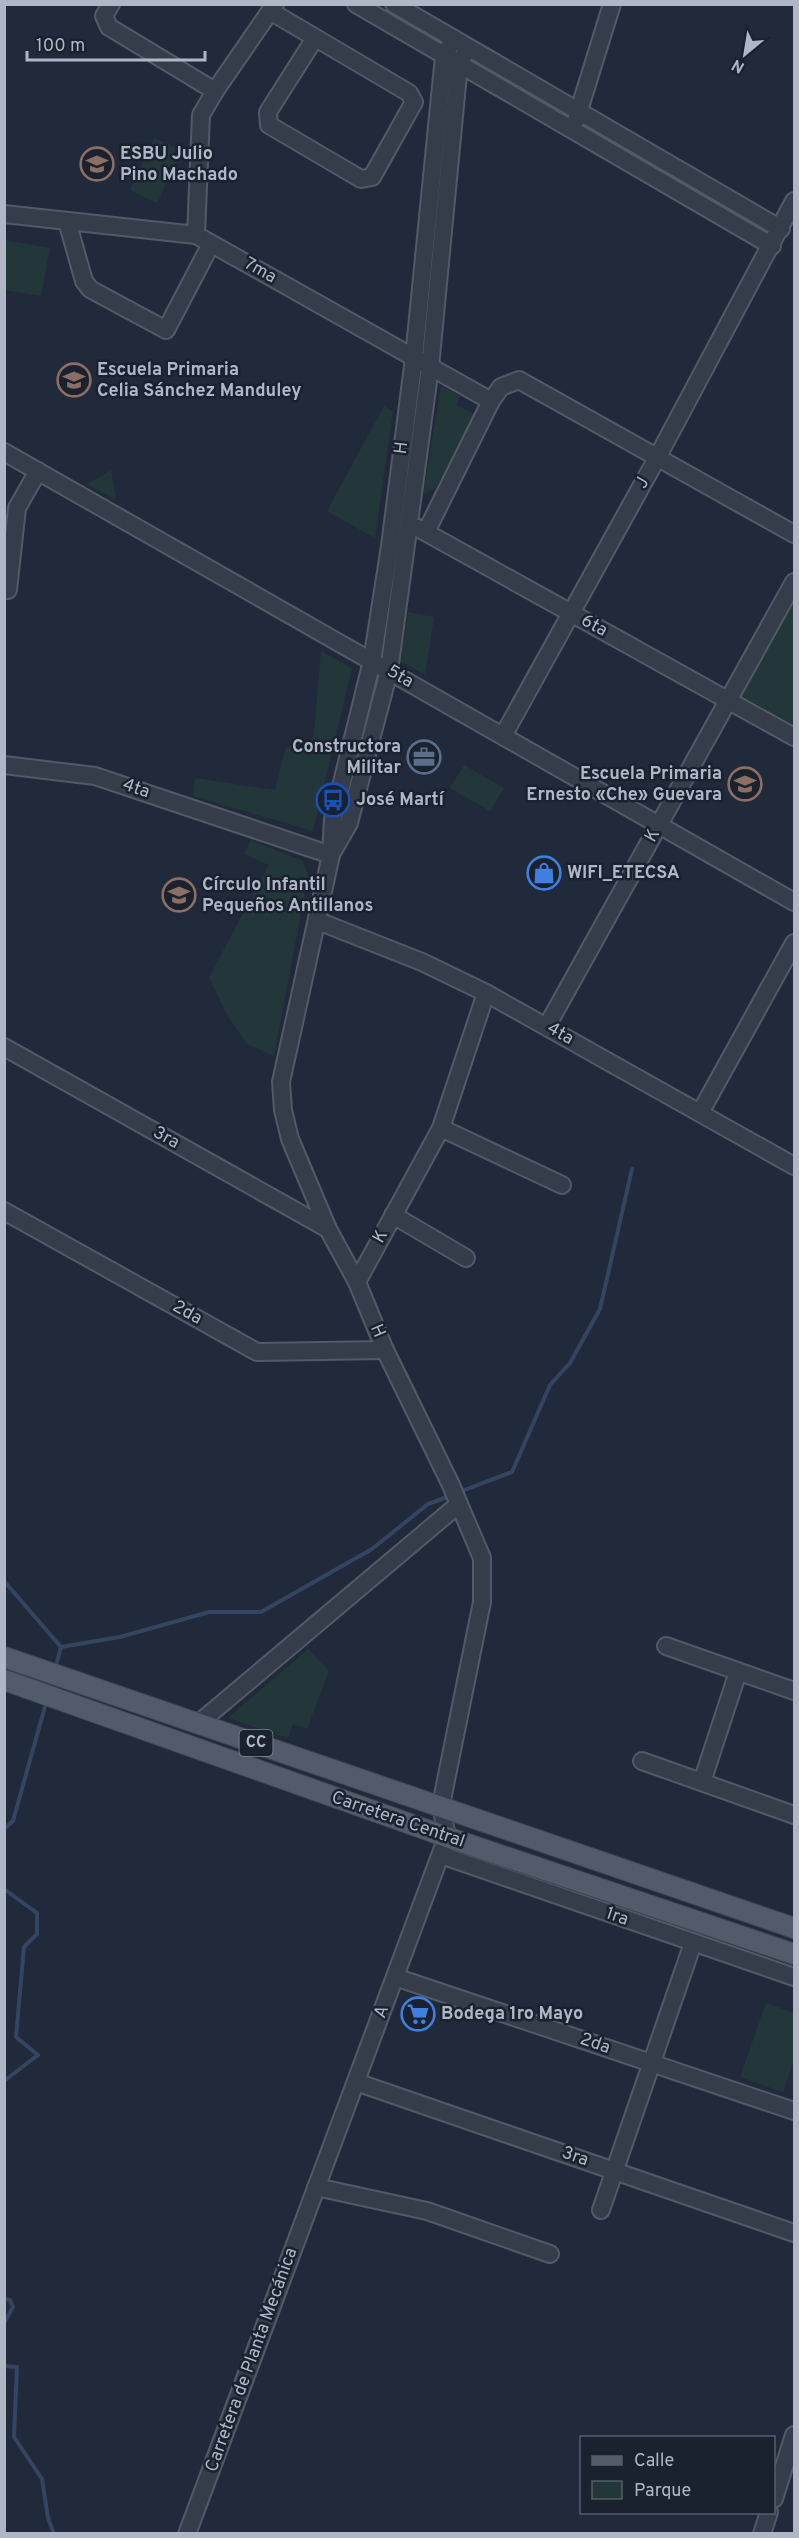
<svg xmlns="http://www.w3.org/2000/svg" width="799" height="2538" font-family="Overpass,sans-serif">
<rect width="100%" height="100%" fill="#212a3a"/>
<g fill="#23373b">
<polygon points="154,138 182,150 157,203 130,190"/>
<polygon points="4,240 50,248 41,296 5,290"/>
<polygon points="441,386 460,396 456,405 474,414 436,488 423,495"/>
<polygon points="384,406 393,411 375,538 327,511"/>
<polygon points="111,470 116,500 87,484"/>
<polygon points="794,592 794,725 739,695"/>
<polygon points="408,612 434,617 425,675 400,661"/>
<polygon points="321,651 352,668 313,831 193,796 195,778 275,790 286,747 313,746"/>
<polygon points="464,765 504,788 490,811 450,788"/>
<polygon points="251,840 303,861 308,875 274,1056 247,1044 227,1015 209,977 269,865 244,854"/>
<polygon points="308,1649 329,1671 307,1729 293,1724 288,1738 228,1718"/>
<polygon points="766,2003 794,2013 794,2060 783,2092 740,2077"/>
</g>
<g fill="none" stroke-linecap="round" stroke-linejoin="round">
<g stroke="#344561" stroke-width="4">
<polyline points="459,1492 512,1472 550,1385 570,1363 600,1309 632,1169"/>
<polyline points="4,1581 61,1647 55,1669"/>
<polyline points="61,1647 120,1637 209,1612 261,1612 372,1549 428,1504 450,1496"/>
<polyline points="4,1829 13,1821 46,1703"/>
<polyline points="4,1889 37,1913 37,1934 24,1947 16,2037 38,2055 4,2081"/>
<polyline points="4,2299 10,2300 13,2307 4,2323"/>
<polyline points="4,2366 17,2367 14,2437 42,2479 48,2518 54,2534"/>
</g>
<g stroke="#525a68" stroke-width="20">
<g id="minor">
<polyline points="111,4 104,16 109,27 215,91"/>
<polyline points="356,4 772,246"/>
<polyline points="394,4 781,229"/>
<polyline points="270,11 409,93 414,102 372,177 361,179 269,125 268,112 315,38"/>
<polyline points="576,120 612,4"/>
<polyline points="4,214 196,235 491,401"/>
<polyline points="67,221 84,281 90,289 166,330 211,244"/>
<polyline points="196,235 201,115 215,91 275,4"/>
<polyline points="4,452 794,902"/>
<polyline points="418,528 794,737"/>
<polyline points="426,532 491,401 501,387 519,380 794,534"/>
<polyline points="4,590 8,590 17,508 38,471"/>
<polyline points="503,736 657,458 794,201"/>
<polyline points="4,765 95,776 331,855"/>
<polyline points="333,851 349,823 389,671 430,367 459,64 468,48"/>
<polyline points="318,921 422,962 486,993 794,1166"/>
<polyline points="547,1026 794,582"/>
<polyline points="4,1047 328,1229"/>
<polyline points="700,1113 794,943"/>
<polyline points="441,1128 562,1185"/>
<polyline points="4,1211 257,1352 385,1350"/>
<polyline points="393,1215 466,1258"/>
<polyline points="357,1282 441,1128 486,993"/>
<polyline points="666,1646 794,1691"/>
<polyline points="199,1723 459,1504"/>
<polyline points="642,1761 794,1815"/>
<polyline points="702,1782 738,1672"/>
<polyline points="441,1855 794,1977"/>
<polyline points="395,1977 794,2111"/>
<polyline points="356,2082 794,2233"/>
<polyline points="316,2187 427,2211 550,2254"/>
<polyline points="601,2210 693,1943"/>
<polyline points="774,2499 794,2435"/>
<polyline points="187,2534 447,1837 441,1805 482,1602 482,1558 450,1483 385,1350 357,1282 328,1229 290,1139 283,1110 281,1082 331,855 333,819 372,661 390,546 414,358 444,56 454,39"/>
<polyline points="762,2534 769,2512"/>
</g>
</g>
<g stroke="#3e4653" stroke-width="22">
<g id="major">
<polyline points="4,1657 794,1928"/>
<polyline points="4,1680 447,1837 794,1954"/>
</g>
</g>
<use href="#minor" stroke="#353c4a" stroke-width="16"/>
<use href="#major" stroke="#525b6a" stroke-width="20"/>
</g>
<defs>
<g id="school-ring" transform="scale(1.725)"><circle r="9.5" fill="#1a222f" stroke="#8d6e63" stroke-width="1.5"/><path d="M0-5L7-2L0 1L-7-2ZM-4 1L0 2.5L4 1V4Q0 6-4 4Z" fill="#8d6e63"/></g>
<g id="office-ring" transform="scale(1.725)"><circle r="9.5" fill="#1a222f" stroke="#5c6f8a" stroke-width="1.5"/><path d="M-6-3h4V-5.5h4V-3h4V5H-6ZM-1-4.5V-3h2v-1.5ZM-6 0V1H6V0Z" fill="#5c6f8a"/></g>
<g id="bus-ring" transform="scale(1.725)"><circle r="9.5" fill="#1a222f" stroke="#1a4fb4" stroke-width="1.5"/><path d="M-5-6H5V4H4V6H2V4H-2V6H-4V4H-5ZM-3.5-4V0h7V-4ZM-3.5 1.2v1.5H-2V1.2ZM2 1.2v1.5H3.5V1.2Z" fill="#1a4fb4"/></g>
<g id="shop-ring" transform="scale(1.725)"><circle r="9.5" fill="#1a222f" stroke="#3f7fe0" stroke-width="1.5"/><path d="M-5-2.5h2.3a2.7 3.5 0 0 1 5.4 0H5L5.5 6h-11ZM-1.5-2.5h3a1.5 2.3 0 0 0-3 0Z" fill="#3f7fe0"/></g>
<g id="supermarket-ring" transform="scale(1.725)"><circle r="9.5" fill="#1a222f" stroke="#3f7fe0" stroke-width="1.5"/><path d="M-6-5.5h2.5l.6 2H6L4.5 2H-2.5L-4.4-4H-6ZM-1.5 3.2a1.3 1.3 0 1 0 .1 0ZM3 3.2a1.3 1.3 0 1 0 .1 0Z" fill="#3f7fe0"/></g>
</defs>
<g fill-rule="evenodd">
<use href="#school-ring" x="97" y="164"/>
<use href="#school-ring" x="74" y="380"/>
<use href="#office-ring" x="424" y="757"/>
<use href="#school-ring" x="745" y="784"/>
<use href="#bus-ring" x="333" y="800"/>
<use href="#shop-ring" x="544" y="873"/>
<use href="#school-ring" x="179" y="895"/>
<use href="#supermarket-ring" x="418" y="2014"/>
</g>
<g text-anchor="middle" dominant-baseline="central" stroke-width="5" stroke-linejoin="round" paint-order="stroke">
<rect fill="#1a222f" stroke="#828a99" stroke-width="1.5" x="239.5" y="1730" width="33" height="26" rx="4.5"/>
<g font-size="16" font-weight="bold" fill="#afb7c6">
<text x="256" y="1743">CC</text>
</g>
<g font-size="18" font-weight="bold" fill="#afb7c6" stroke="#1a222f" text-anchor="start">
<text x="120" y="154">ESBU Julio<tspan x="120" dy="21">Pino Machado</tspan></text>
<text x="97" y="370">Escuela Primaria<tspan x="97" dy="21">Celia Sánchez Manduley</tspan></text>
<text x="401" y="747" text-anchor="end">Constructora<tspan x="401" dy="21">Militar</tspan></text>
<text x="722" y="774" text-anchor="end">Escuela Primaria<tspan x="722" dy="21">Ernesto «Che» Guevara</tspan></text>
<text x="356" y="800">José Martí</text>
<text x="567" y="873">WIFI_ETECSA</text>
<text x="202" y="885">Círculo Infantil<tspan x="202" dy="21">Pequeños Antillanos</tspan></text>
<text x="441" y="2014">Bodega 1ro Mayo</text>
</g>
<g font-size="18" fill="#afb7c6" stroke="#1a222f">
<text transform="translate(260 271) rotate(29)">7ma</text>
<text transform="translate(402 448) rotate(-83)">H</text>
<text transform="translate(643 483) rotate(-61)">J</text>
<text transform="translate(594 626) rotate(29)">6ta</text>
<text transform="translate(400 677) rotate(30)">5ta</text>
<text transform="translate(136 789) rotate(19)">4ta</text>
<text transform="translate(653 836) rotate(-61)">K</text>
<text transform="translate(560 1034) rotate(29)">4ta</text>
<text transform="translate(166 1138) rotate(29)">3ra</text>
<text transform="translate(381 1237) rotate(-61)">K</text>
<text transform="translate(187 1313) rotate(29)">2da</text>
<text transform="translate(377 1331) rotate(67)">H</text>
<text transform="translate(398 1820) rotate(19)">Carretera Central</text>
<text transform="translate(617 1917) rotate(19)">1ra</text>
<text transform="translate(382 2012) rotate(-70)">A</text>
<text transform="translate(595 2044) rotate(19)">2da</text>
<text transform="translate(575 2157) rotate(19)">3ra</text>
<text transform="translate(252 2360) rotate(-70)">Carretera de Planta Mecánica</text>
</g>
</g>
<rect width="799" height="2538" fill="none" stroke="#afb7c6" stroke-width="12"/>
<rect x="580" y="2436" width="195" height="78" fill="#1a222f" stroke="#565e6b" stroke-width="1.5"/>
<rect x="592" y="2456" width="30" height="9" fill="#525b6a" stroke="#565e6b" stroke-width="1.5"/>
<text x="634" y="2466" font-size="18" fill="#afb7c6">Calle</text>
<rect x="592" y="2481" width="30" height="18" fill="#23373b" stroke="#565e6b" stroke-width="1.5"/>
<text x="634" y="2496" font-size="18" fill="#afb7c6">Parque</text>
<g transform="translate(745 54) rotate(210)" stroke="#1a222f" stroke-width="4.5" paint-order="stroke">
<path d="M0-4.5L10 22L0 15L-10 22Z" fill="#afb7c6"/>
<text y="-9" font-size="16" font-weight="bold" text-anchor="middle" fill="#afb7c6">N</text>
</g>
<path d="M27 51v9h178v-9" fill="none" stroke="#afb7c6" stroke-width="3"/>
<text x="36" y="51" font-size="18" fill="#afb7c6" stroke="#1a222f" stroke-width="4.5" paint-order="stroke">100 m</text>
</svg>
